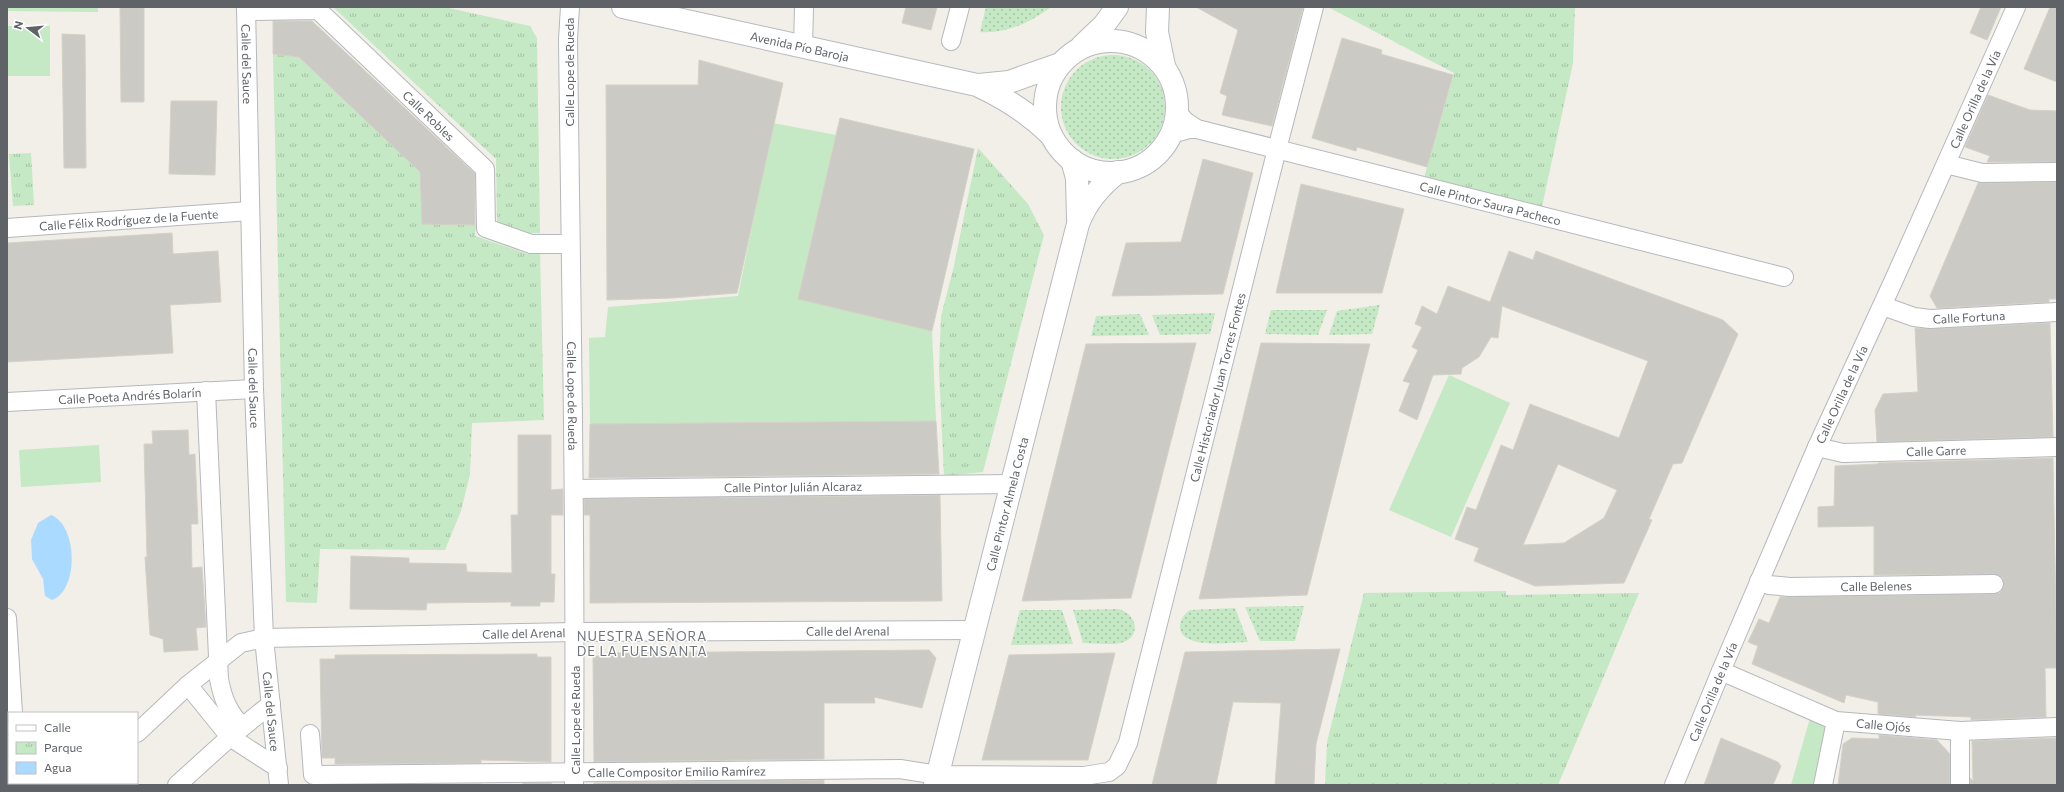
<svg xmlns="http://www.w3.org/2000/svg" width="2064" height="792" font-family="Commissioner,sans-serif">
<defs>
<pattern id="grass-dots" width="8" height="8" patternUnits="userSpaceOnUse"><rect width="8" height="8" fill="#c5e8c5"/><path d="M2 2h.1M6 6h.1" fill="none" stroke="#a3c0a4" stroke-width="1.8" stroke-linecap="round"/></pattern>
<pattern id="park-tufts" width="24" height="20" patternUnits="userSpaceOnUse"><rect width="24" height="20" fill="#c5e8c5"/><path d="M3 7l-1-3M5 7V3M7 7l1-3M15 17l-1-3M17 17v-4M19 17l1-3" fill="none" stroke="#a3c0a4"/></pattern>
</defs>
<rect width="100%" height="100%" fill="#f1efe8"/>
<g fill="url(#grass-dots)">
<path d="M986,7H1051C1031,22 1006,34 980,32Z"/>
<circle cx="1113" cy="107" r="52"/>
<polygon points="1380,305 1372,334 1329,335 1337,311"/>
<polygon points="1271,310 1327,310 1318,335 1265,334"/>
<polygon points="1215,313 1210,334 1160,335 1152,315"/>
<polygon points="1140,314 1149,335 1091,336 1096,316"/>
<polygon points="1304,606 1295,641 1260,641 1245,607"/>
<path d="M1235,608L1248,642C1232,642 1183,650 1180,628C1180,620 1184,614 1190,610Z"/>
<path d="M1118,609C1136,613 1142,635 1124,642C1112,646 1095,643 1083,643L1073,610Z"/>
<polygon points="1020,610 1062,610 1073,644 1011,645"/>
</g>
<g fill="url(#park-tufts)">
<polygon points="333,7 444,7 530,26 537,38 540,233 528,233 497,222 496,159"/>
<polygon points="1328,7 1575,7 1573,63 1540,216 1422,185 1454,73"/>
<polygon points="273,54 299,57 420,172 422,223 476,225 475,236 528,254 540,253 544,420 472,423 470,474 461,511 445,550 320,549 317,603 286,602"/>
<polygon points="978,148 1028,204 1044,235 983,472 944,476 939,370 941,316 953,270"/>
<polygon points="31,153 34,205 13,206 9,154"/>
<polygon points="1506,591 1506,595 1639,593 1558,785 1325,785 1327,742 1364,593"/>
</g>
<g fill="#c5e8c5">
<polygon points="7,7 98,7 98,12 7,11"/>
<rect x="7" y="26" width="43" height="50"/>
<polygon points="840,118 974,149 932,331 936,421 590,424 589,338 605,337 608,307 738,296 773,123 836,135"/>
<polygon points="1449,375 1510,403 1451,537 1389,510"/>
<polygon points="99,445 101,482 21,487 19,450"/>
<polygon points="1812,711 1836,721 1823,785 1791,785"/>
</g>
<path fill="#aadaff" d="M51,515C78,525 79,591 52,600L45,596L43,579L32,559L31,540L38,523Z"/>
<g fill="#cccac5" stroke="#d6d1c6" fill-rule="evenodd">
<polygon points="120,7 144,7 144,102 121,102"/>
<polygon points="906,7 937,7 931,30 902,23"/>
<polygon points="1196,7 1303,7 1272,126 1222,115 1227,96 1220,93 1238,30"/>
<polygon points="1981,7 2001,7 1987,40 1970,33"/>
<polygon points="2050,7 2057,7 2057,82 2024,69"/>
<polygon points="273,21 312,21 475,174 475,225 422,224 420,172 299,57 273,54"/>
<polygon points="62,34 85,35 86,168 64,168"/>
<polygon points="1342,38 1382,50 1381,54 1453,75 1427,167 1357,147 1356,151 1312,138"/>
<polygon points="699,60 783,83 737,293 673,298 607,300 606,85 698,85"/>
<polygon points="1988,95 2030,110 2057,111 2057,162 1987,162 1990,156 1965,147"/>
<polygon points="171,101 217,101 215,175 169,174"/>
<polygon points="840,118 974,149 932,331 798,299"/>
<polygon points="1203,159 1253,173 1223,294 1112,296 1126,243 1181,242"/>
<polygon points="2057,182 2057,299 2049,299 2049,302 1937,308 1930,296 1978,183"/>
<polygon points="1301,184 1404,209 1382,293 1276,293"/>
<polygon points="172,233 173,254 218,251 221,302 170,305 173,353 7,362 7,243"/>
<path d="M1509,251L1533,260L1536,251L1723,320L1738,334L1682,463L1673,464L1649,519L1652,520L1624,583L1535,586L1474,561L1479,548L1455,539L1467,507L1476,510L1501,445L1513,450L1530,404L1619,438L1648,361L1502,306L1498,338L1491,337L1479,357L1462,368L1461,374L1433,375L1417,420L1399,411L1410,383L1403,381L1418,350L1412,347L1422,327L1415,324L1422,306L1437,314L1448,286L1490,302ZM1558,464L1617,490L1604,518L1564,543L1523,545Z"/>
<polygon points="2050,323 2053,437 1877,442 1875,410 1883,394 1918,392 1915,328 1930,329"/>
<polygon points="1196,343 1131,598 1022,601 1086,344"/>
<polygon points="1261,343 1370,344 1307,595 1199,599"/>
<polygon points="936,421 939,474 589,478 590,424"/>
<polygon points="188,430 189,455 195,454 198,524 191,524 192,568 202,567 206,627 196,628 198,650 164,652 163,639 150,635 145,557 147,557 144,444 153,444 152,431"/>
<polygon points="518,435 551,435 551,490 563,489 563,515 551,515 551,574 555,574 554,602 540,602 540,606 511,606 511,602 427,603 426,610 350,609 351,556 409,558 409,563 466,564 467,572 512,573 511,515 518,515"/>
<polygon points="2053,458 2057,668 2045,668 2046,717 1971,720 1971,717 1915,715 1916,717 1878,714 1878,702 1846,695 1844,703 1752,664 1758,646 1748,642 1759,619 1769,623 1780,597 1994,594 2000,593 2003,589 2003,578 1994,574 1874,575 1874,526 1818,527 1818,507 1834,506 1835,466 1878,464 1878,463"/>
<polygon points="940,495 942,601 590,603 590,515 584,515 584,499"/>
<polygon points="1340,649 1316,744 1314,785 1275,785 1281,703 1233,702 1216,785 1152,785 1185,652"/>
<polygon points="929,650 936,658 922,708 874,697 875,703 824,703 824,759 594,762 593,656 607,656 607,653"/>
<polygon points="1115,653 1088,760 982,760 1009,655"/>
<polygon points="537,654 537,657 551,657 551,762 481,760 481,763 335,764 335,758 322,758 320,659 335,659 335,655"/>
<polygon points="1879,735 1937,740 1950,754 1950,785 1838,785 1843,744 1852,738 1879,739"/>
<polygon points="1721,738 1778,762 1781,766 1773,785 1704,785"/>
<polygon points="2057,738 2057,785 1970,785 1970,778 1973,781 1972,741"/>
<polygon points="824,780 824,785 594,785 594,783"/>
<polygon points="523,783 551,783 552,785 523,785"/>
<polygon points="481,784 481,785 362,785"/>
</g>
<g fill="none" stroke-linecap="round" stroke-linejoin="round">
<g stroke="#b5b8bc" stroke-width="20">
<g id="street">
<path id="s1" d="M246,7L254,389L264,638L279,785"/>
<path id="s2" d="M570,7L568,39C571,287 576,536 574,784"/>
<path id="s3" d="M246,11L318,10L485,169L486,228L531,244H570"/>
<polyline points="951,41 960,7"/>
<polyline points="803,47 804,7"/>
<path id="s4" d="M1177,112L1185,121L1197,129L1784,277"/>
<polyline points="1171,134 1189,129 1197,129"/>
<polyline points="1946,164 1982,173 2057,172"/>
<path id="s5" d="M7,228L250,211"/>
<path id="s6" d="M1883,306L1914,317L1930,319L2057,312"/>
<path d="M206,391L219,679C223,700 228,711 242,727"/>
<path id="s7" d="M7,402L254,389"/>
<path id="s8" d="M1817,447L1843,453L2057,447"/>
<path id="s9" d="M574,489L1012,484"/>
<path id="s10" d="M1759,581L1769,585L1790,587L1994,584"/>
<polyline points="7,618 13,713"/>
<path id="s11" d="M1721,671L1836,721L1960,731L2057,727"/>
<polyline points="188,685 230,737 278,768"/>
<path id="s12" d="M137,733L188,685L241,643L264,638L576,632L975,630"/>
<path id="s13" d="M310,734L313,775L900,769L938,775L1084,776L1109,772L1117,766L1128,743L1277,149L1314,7"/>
<polyline points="18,783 18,785"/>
<polyline points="80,785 83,783"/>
<polyline points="177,785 230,737 271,704"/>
<path id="s14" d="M1674,785L1721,671L1817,447L1892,284L2016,7"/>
<polyline points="1823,785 1836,721"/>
<polyline points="1960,785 1960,731"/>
</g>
</g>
<g stroke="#b6babf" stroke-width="24">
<g id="secondary">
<path id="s15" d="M623,7L977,85C1005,98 1029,113 1051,135"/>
<polyline points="1158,7 1157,32 1164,66"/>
<circle cx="1111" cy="107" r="66"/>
<polyline points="1082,46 1104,25 1117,7"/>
<polyline points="979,85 1009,82 1060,64"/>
<polyline points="1072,160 1077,178 1078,218"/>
<path id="s16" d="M935,785L1078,224C1086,202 1100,186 1118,172"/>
</g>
</g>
<use href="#street" stroke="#fff" stroke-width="18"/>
<use href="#secondary" stroke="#fff" stroke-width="22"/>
</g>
<g text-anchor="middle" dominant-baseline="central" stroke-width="3" stroke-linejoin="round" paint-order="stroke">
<g font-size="12" fill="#5f6368" stroke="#fff">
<text stroke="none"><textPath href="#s15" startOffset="181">Avenida Pío Baroja</textPath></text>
<text stroke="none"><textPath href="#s1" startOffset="57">Calle del Sauce</textPath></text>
<text transform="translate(569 72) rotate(-90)">Calle Lope de Rueda</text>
<text stroke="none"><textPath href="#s14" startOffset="749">Calle Orilla de la Vía</textPath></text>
<text stroke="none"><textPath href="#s3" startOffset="225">Calle Robles</textPath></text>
<text stroke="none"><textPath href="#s4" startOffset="329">Calle Pintor Saura Pacheco</textPath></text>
<text stroke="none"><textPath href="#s5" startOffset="122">Calle Félix Rodríguez de la Fuente</textPath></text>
<text stroke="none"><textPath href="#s6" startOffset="88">Calle Fortuna</textPath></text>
<text stroke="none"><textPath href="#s13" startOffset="1240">Calle Historiador Juan Torres Fontes</textPath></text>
<text stroke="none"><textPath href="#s1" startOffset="381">Calle del Sauce</textPath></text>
<text stroke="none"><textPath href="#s14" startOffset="425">Calle Orilla de la Vía</textPath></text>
<text stroke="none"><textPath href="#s7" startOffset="123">Calle Poeta Andrés Bolarín</textPath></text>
<text stroke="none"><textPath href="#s2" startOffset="389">Calle Lope de Rueda</textPath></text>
<text stroke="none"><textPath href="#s8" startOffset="120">Calle Garre</textPath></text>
<text stroke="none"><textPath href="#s9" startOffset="219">Calle Pintor Julián Alcaraz</textPath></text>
<text stroke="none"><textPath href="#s16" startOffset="290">Calle Pintor Almela Costa</textPath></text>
<text stroke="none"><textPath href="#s10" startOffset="118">Calle Belenes</textPath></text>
<text stroke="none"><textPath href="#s12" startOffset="745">Calle del Arenal</textPath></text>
<text stroke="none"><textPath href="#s12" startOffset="421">Calle del Arenal</textPath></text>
<text stroke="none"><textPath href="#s14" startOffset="101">Calle Orilla de la Vía</textPath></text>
<text stroke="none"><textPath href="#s1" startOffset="705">Calle del Sauce</textPath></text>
<text transform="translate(575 720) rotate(-90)">Calle Lope de Rueda</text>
<text stroke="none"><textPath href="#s11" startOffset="173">Calle Ojós</textPath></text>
<text stroke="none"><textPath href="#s13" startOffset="405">Calle Compositor Emilio Ramírez</textPath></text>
</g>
<g font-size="13" letter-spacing="1" fill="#70757a" stroke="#fff">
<text x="642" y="636">NUESTRA SEÑORA<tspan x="642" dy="15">DE LA FUENSANTA</tspan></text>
</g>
</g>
<rect width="2064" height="792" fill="none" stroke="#5f6368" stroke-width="16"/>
<rect x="8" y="712" width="130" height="72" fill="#ffffff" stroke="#bfc1c3"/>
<rect x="16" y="725" width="20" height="6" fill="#ffffff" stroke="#bfc1c3"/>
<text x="44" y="732" font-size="12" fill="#5f6368">Calle</text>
<rect x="16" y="742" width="20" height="12" fill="url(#park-tufts)" stroke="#bfc1c3"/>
<text x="44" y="752" font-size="12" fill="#5f6368">Parque</text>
<rect x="16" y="762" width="20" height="12" fill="#aadaff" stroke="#bfc1c3"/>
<text x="44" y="772" font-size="12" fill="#5f6368">Agua</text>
<g transform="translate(28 28) rotate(286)" stroke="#ffffff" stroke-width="3" paint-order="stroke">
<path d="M0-3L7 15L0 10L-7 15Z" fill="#5f6368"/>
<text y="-6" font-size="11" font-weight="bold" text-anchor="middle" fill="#5f6368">N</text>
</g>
</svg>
